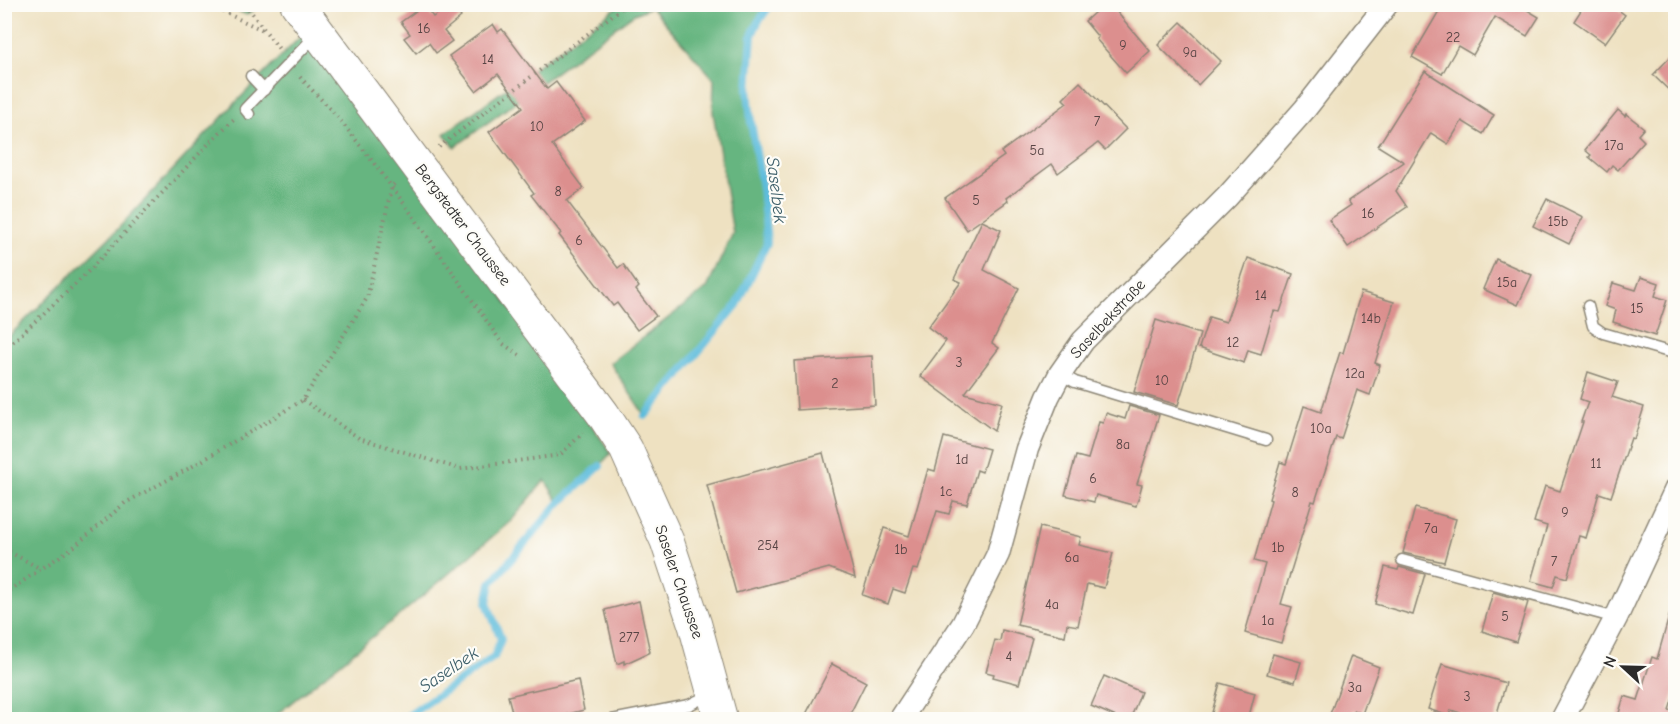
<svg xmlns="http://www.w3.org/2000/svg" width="1680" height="724" font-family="'Comic Neue',sans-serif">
<rect width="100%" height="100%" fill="#fdfcf7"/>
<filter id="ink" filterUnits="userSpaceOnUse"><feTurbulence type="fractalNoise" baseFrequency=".0167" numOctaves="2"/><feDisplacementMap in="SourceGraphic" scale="12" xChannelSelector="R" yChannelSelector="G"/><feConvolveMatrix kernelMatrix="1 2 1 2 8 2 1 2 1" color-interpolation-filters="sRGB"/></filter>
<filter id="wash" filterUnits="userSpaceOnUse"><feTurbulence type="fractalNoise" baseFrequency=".008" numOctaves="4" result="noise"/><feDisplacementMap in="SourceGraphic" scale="24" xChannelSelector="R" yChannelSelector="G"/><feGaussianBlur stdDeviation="1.35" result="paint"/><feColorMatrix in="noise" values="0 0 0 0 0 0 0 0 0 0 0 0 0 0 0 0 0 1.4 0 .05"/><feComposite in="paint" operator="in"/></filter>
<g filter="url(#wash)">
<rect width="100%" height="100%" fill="#eee1c1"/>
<g fill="#66b580" stroke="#487056" stroke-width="1.5">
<polygon points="224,5 261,5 247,15"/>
<polygon points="620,5 771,5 758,22 752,35 748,89 751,122 762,188 767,243 737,305 645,416 610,363 707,288 733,233 713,112 714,79 651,7 634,14 455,147 444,134"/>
<polygon points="313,24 611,453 589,478 559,503 545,480 512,520 412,605 271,719 5,720 5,340 113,234 238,100"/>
</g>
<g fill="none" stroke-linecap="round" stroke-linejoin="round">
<g stroke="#5dbcdb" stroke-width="8">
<polyline points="645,416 737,305 767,243 762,188 751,122 748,89 752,35 758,22 771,4"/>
<polyline points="402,720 494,657 501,639 487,603 491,583 559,503 600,466"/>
</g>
</g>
<g id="blocks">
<g fill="#dc8f8e">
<polygon points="451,4 461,17 444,31 452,41 436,53 429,43 416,53 404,38 410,34 401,22 424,5 433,17"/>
<polygon points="1104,4 1110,4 1150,51 1126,73 1096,39 1098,37 1085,21"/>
<polygon points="1443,4 1517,4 1539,17 1527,36 1495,17 1473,55 1458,46 1442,74 1412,57"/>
<polygon points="1585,4 1610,4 1625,15 1605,43 1574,21"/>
<polygon points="1181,22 1221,61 1198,85 1158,45"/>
<polygon points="493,24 498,32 502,29 547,89 556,82 585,121 552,145 584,188 567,201 618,268 623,264 639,287 636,290 656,316 637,330 617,303 613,306 559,235 561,233 531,195 534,193 489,132 523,107 498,74 476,91 449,56"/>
<polygon points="1676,51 1676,97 1653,75"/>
<polygon points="1425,71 1494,115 1483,134 1462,121 1448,144 1431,133 1396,191 1407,207 1348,247 1329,220 1351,205 1348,201 1404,162 1378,146"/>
<polygon points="1080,82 1126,129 1105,150 1098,143 1058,173 1052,164 1006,198 1008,201 967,230 945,198 1004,156 1001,152 1067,103 1063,99"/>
<polygon points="1618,110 1625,116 1626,114 1644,128 1638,135 1644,141 1618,170 1612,165 1607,172 1589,157 1591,155 1585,150"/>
<polygon points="1547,199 1583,217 1569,244 1533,226"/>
<polygon points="982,221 1001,230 984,270 1019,288 992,343 999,348 965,393 1002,403 994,431 920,376 946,341 928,327 961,282 954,279"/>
<polygon points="1248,258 1293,274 1280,312 1274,311 1261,354 1248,350 1244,363 1199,348 1209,317 1226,322"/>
<polygon points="1496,259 1532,275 1518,305 1483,289"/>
<polygon points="1641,277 1659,283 1655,296 1667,300 1655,336 1613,322 1616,310 1605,306 1613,283 1636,290"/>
<polygon points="1361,292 1394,302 1375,363 1380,365 1370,395 1357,390 1341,439 1336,437 1315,502 1312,501 1281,604 1292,607 1281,643 1245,633 1265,564 1254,561 1271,500 1269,499 1280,462 1286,464 1304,406 1321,412 1340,352 1343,353"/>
<polygon points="1156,320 1200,334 1178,405 1134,392"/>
<polygon points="872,356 875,405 797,410 794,361"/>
<polygon points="1588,372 1618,382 1612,397 1644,407 1634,439 1631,438 1611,497 1599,493 1586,538 1579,536 1567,578 1557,575 1553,587 1531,581 1547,526 1534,522 1545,486 1560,491 1583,422 1581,422 1588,402 1580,399"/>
<polygon points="1129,406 1159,415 1137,484 1142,485 1136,506 1096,495 1094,502 1065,495 1076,456 1088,459 1099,422 1103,423 1106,413 1125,419"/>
<polygon points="944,437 989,449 982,472 977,470 967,504 953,501 949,514 937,511 918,570 913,569 905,593 893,589 888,604 862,595 884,528 909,536 928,469 935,471"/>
<polygon points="823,453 855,578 829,568 736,593 707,485"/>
<polygon points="1415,508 1456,519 1444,562 1403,553"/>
<polygon points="1040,527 1081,537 1079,545 1113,553 1104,588 1087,584 1078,626 1067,624 1065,636 1017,625"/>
<polygon points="1385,567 1398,570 1399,567 1425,574 1413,615 1375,604"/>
<polygon points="1493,592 1528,602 1516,642 1482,631"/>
<polygon points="639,601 650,652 624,664 624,661 617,664 605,610"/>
<polygon points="1670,613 1676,614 1676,689 1669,710 1676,712 1676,720 1617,720 1624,696 1638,700 1652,657 1657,659"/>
<polygon points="1002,630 1032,638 1019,684 993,677 994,674 986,672 995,640 1000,641"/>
<polygon points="1273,654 1301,662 1295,682 1267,674"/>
<polygon points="1351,656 1379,667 1362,714 1354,710 1350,720 1344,720 1330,714"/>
<polygon points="832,664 866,682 847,720 803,720"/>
<polygon points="1442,664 1506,683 1495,720 1482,720 1451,710 1449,716 1428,709"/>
<polygon points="1104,676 1141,692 1130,720 1123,720 1091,706"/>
<polygon points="578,680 584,710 545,720 514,720 508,696"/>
<polygon points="1220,683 1255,693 1248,720 1210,720"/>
</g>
</g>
</g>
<g filter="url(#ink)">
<use href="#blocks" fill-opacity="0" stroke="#8c8676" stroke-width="1.5"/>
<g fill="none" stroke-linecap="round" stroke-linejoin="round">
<g stroke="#8c8676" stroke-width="13">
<g id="lane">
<polyline points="251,76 264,90"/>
<polyline points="249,114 245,109 317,34"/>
<polyline points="1588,306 1593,326 1603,333 1676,354"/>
<polyline points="1060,374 1075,382 1266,440"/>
<polyline points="1402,560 1616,618"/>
<polyline points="612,720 689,705 711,694"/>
</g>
</g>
<g stroke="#8c8676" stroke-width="25">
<g id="street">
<polyline points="900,720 963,624 998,554 1027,449 1048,397 1060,374 1083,341 1227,197 1305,109 1387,4"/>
<polyline points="1562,720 1616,618 1676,489"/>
</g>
</g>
<g stroke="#8c8676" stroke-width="35">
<polyline id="primary" points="297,4 603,414 626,449 667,541 695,625 721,720"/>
</g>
<g stroke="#8c8676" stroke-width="4" stroke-dasharray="1.5 4.5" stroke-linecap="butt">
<polyline points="206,4 265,31"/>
<polyline points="245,4 279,49"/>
<path d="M300,77C314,93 330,107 343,124C400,194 450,269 502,343L521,356"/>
<polyline points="439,147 627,4"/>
<polyline points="4,350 82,278 216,136 234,119"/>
<polyline points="303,400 359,438 460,469 560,455 583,433"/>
<polyline points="4,549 41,569"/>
<polyline points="4,594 75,546 125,503 195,465 303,400 367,298 392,186 396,182"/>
</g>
<use href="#lane" stroke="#fff" stroke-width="10"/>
<use href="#street" stroke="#fff" stroke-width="22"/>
<use href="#primary" stroke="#fff" stroke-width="33"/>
</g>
</g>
<g text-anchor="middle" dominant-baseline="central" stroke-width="4.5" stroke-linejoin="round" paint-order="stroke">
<g font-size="14" fill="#574444">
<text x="424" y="28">16</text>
<text x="1453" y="37">22</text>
<text x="1123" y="45">9</text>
<text x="1190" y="52">9a</text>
<text x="488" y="59">14</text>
<text x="1097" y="121">7</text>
<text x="537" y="126">10</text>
<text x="1614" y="145">17a</text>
<text x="1037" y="150">5a</text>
<text x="558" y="191">8</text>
<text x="976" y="200">5</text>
<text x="1368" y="213">16</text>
<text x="1558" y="221">15b</text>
<text x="579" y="240">6</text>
<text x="1507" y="282">15a</text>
<text x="1261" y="295">14</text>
<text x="1637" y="308">15</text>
<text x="1371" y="318">14b</text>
<text x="1233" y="342">12</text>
<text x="959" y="362">3</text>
<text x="1355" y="373">12a</text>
<text x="1162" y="380">10</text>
<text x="835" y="383">2</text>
<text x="1321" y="428">10a</text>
<text x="1123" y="444">8a</text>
<text x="962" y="459">1d</text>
<text x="1596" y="463">11</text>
<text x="1093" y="478">6</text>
<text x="946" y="491">1c</text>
<text x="1295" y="492">8</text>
<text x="1565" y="512">9</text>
<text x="1431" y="528">7a</text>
<text x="768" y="545">254</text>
<text x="1278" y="547">1b</text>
<text x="901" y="549">1b</text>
<text x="1072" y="557">6a</text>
<text x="1554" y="561">7</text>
<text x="1052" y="604">4a</text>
<text x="1505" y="616">5</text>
<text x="1268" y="620">1a</text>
<text x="629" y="637">277</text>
<text x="1009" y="656">4</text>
<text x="1355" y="687">3a</text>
<text x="1467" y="696">3</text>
</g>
<g font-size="16" fill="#2b2b2b" stroke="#fdfcf7">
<text transform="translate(463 225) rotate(53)">Bergstedter Chaussee</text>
<text transform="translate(1108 319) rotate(-47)">Saselbekstraße</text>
<text transform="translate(679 582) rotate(71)">Saseler Chaussee</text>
</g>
<g font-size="18" font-style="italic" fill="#3c5e69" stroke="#fdfcf7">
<text transform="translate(776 190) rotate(83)">Saselbek</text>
<text transform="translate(449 670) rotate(-34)">Saselbek</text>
</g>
</g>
<rect width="1680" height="724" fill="none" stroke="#fdfcf7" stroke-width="24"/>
<g transform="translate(1623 667) rotate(292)" stroke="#fdfcf7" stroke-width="4.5" paint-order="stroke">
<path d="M0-4.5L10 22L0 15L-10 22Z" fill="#2b2b2b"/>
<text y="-9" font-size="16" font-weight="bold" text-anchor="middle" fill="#2b2b2b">N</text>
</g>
</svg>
